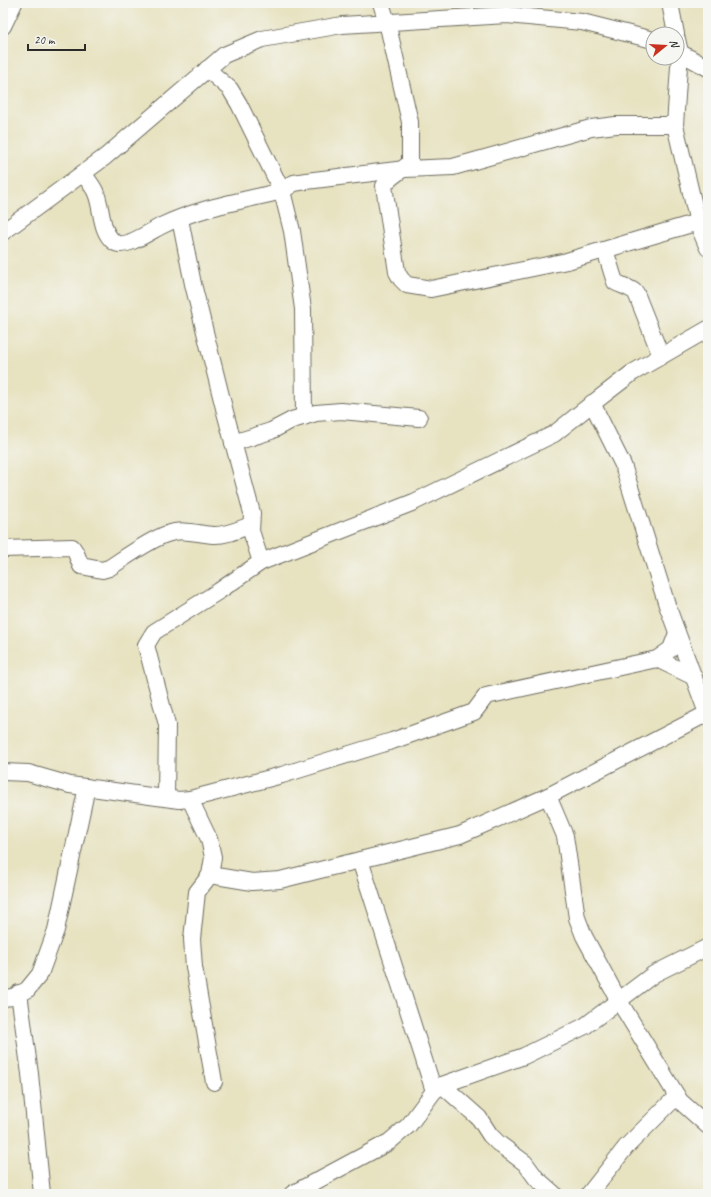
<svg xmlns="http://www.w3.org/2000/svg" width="711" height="1197" font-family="Caveat,sans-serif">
<rect width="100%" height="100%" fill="#f6f6f2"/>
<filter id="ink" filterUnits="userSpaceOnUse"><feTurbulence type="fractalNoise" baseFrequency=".025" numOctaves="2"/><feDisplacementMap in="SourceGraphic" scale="8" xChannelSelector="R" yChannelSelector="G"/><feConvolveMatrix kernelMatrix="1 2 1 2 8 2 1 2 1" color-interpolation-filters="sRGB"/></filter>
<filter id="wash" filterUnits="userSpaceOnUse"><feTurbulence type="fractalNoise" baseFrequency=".012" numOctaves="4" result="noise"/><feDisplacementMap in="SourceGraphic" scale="16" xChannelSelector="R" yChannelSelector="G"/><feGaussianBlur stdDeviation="0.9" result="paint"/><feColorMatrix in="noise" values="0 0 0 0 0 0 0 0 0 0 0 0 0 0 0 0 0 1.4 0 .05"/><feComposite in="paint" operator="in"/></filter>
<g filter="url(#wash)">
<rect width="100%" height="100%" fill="#e7e2c0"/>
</g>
<g filter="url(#ink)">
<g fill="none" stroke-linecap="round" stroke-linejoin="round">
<g stroke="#6d6b5f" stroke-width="18">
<g id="minor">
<path d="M381,3L387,22L410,122V162C402,172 390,175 384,186L397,272L401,279L407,285L431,289L567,261L698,222"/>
<polyline points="670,3 676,34"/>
<polyline points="3,26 14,3"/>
<polyline points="677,39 680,52 675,125 699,227 708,248"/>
<polyline points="677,51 708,68"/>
<polyline points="207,69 230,89 239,104 282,191 292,231 303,309 304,417"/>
<path d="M83,173C87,179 92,185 95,191C103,207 99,230 114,242C124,250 151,231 161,226C198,208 242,201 282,191L294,183L306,181L405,169L453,167L591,128L616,125H675"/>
<polyline points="180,219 193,284 225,412 252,513 251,531 261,562"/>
<polyline points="3,232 105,157 224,55 262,39 342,25 507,15 582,22 653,40"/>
<path d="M605,250L615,282C622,286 630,287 636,293L661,356"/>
<polyline points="592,403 623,465 667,605 708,716"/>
<polyline points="233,443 271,431 292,420 316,413 341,411 419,418"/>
<path d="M3,549L72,547L76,553L81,566L102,570L109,568C126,557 149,540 167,534C184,528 197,534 213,535C225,536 240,529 251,525"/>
<polyline points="657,659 694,677"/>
<polyline points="3,772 28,773 70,785 179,800 190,799 282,775 392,741 474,712 486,696 657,659 671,649 677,633"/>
<polyline points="548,796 565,836 577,918 584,936 619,1001 680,1101 708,1126"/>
<polyline points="166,797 167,725 146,645 154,632 219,591 261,562 414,502 554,434 584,410 632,373 708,329"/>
<polyline points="190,799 209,839 213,857 210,875 197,892 192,939 194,967 214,1082"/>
<polyline points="360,860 434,1091"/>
<polyline points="210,875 252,882 280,880 460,835 548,796 708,713"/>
<polyline points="19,993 30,1074 42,1194"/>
<polyline points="3,998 13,997 27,990 40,974 56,930 87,787"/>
<polyline points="442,1085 479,1118 490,1135 498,1143 525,1163 536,1178 554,1194"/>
<polyline points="292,1194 389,1142 409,1125 434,1091 442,1085 524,1056 585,1026 654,974 708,947"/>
<polyline points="589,1194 626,1147 677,1096"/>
</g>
</g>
<use href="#minor" stroke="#fff" stroke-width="16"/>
</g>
</g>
<rect width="711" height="1197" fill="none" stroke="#f6f6f2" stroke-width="16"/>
<g transform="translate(665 46) rotate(72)"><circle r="19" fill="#f6f6f2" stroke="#a5a5a2"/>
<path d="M0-3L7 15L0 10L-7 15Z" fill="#c8321e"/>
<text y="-6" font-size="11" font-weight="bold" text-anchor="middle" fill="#2b2b2b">N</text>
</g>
<path d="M28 44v6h57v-6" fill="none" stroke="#2b2b2b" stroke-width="2"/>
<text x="34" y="44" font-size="12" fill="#2b2b2b" stroke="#f6f6f2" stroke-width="3" paint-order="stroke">20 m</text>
</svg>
